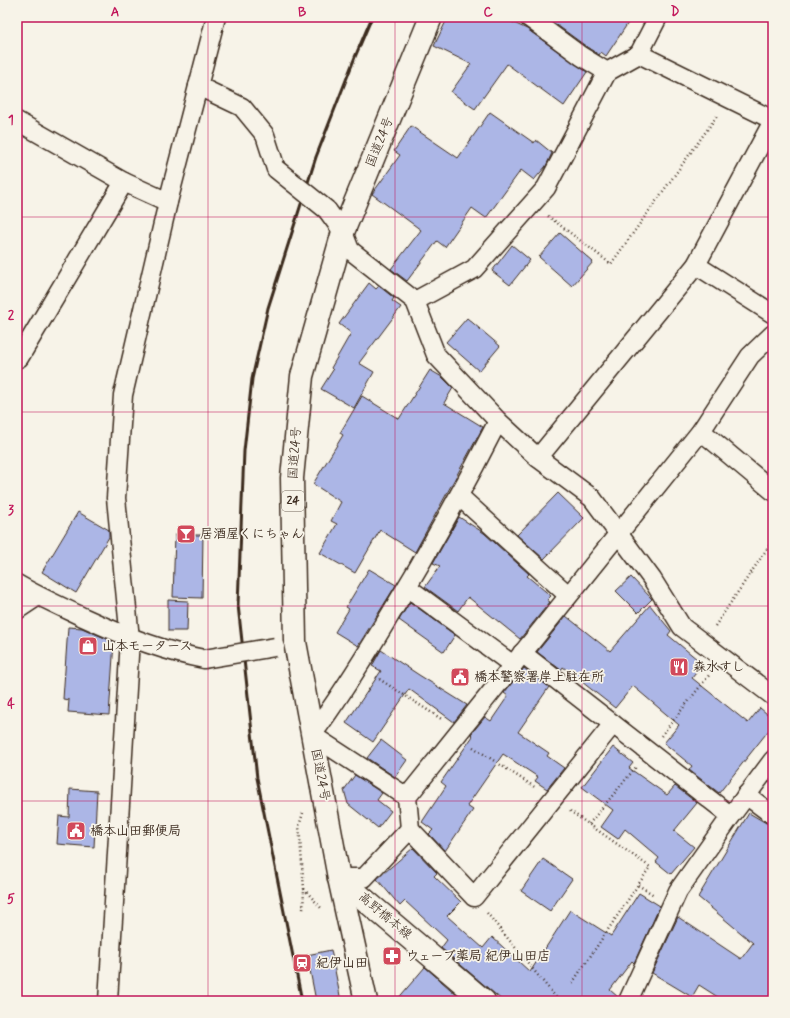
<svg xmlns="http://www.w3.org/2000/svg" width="790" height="1018" font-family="Mynerve,'Klee One',sans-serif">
<rect width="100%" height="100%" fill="#f7f3e8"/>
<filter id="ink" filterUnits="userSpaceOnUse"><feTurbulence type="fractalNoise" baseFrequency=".025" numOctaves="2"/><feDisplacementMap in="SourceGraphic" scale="8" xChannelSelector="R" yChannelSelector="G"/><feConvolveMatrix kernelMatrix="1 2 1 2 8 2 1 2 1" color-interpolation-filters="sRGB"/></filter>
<g filter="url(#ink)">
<g fill="#acb6e6" stroke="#3b2a1e">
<polygon points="448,17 501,17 527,29 587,72 564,106 507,64 475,109 451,92 471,64 434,46"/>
<polygon points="552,17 632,17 606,56 601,52 599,55 587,47 550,20"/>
<polygon points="490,112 534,143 536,140 552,153 546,166 534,180 521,170 486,218 472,208 445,247 437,241 407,281 391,269 421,230 372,194 400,155 394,151 411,126 458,158"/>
<polygon points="560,233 593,262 572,286 539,257"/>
<polygon points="512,245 530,260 510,285 492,271"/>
<polygon points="369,283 376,289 379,286 394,298 392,301 401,307 359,363 374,372 354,408 321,389 333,370 331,368 351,333 339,324"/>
<polygon points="467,318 500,346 479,371 446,342"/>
<polygon points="430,370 442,377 453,388 444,403 483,427 415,552 380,530 355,573 320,553 337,524 331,521 341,502 313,484 343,435 340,433 362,396 399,419"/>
<polygon points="558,493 584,518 544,559 517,535"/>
<polygon points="78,512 109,530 109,537 76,593 42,572"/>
<polygon points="459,517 484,533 529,574 527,576 551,596 547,600 550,602 520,639 468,597 458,611 425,587 440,566 433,563"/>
<polygon points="175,535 203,535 202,598 173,597"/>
<polygon points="369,569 396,585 358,646 335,632 349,609 346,607"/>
<polygon points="631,577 652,599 638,613 616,591"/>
<polygon points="168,600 188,601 187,631 168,631"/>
<polygon points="410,602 455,635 444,652 399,620"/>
<polygon points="650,605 671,631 668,635 703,664 692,678 748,723 760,708 773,719 773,725 719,793 689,770 692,766 664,743 679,725 633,686 615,708 563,667 561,670 537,652 566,616 610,651"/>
<polygon points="68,627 82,628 114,642 109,715 68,712 69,700 63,699"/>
<polygon points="381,650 419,675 467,705 454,722 409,689 373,742 346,723 381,671 372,666"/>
<polygon points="524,668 549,687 518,732 549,753 547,756 564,768 547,789 535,781 538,777 503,754 467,806 473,810 445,851 429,834 433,830 422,822 446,786 441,782 473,736 471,734 485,717 491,721 508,696 504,693"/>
<polygon points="381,740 407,760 395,777 367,758"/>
<polygon points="613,747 633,763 629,768 667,795 675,786 697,803 674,831 694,847 671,874 656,862 659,858 625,829 618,839 601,827 613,810 582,787"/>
<polygon points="355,775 382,793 377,800 391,811 378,828 348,804 344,790"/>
<polygon points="70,789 97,791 94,847 57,844 59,816 69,817"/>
<polygon points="749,813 773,827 773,1001 724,1001 699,985 692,997 652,973 678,917 741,959 753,943 698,897"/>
<polygon points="413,848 437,873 434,876 461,902 447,916 483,948 492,937 530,972 570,910 611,936 639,893 660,906 634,963 632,961 610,990 618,997 618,1001 503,1001 441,948 447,940 405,901 400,906 377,879"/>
<polygon points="543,859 572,879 550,911 521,891"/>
<polygon points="331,950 341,1001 316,1001 307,955"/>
<polygon points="425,967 458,996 454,1001 396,1001"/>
</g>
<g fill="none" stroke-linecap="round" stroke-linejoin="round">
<g stroke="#3b2a1e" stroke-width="21">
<g id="minor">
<polyline points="528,17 581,56 607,72 639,54 658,17"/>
<polyline points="639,54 773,120"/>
<polyline points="198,86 242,107 265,135 276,169"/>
<polyline points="17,121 124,182 168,202"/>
<polyline points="327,210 343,232 350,250 415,301 436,355 498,421"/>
<polyline points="696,265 773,314"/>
<polyline points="415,301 474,269 546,188 607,72"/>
<polyline points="17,357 19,358 124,182"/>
<polyline points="701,431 773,491"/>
<polyline points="538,458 696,265 773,121"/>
<polyline points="459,496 568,595"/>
<path d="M17,584C39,597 62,607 85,618C124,636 162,651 204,659"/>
<polyline points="407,587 513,665"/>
<polyline points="17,610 38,596"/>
<polyline points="522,653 731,816"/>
<polyline points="613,724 474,897 410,829 407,797 701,431 750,356 773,334"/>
<polyline points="746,795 773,815"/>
<path d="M407,797L312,735C338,700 361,663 384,625C425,558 463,490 498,421L538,458L592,498L652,579L682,627L773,696"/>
<polyline points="339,878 364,878 410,829"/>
<polyline points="108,1001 130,639 116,498 123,395 168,202 216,17"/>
<polyline points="628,1001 678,891 731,816 773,760"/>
</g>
</g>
<g stroke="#3b2a1e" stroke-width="25">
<polyline id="secondary" points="339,878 484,1001"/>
</g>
<g stroke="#3b2a1e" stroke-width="25">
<polyline id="trunk" points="366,1001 339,878 295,642 292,478 302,376 343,232 431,17"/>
</g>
<g stroke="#3b2a1e" stroke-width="2.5" stroke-dasharray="1 3" stroke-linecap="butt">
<polyline points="548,216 611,264 717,116"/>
<polyline points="715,626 773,540"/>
<polyline points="376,677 443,720"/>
<polyline points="661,736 710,674"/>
<polyline points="473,747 536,788"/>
<polyline points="570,811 650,867 571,985"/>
<polyline points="303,813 299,826 304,889 303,911"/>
<polyline points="589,824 636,767"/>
<polyline points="638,885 654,895"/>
<polyline points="304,889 322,909"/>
<polyline points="487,913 559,1001"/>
</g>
<use href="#minor" stroke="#f7f3e8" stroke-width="18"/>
<use href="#secondary" stroke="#f7f3e8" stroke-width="22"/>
<use href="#trunk" stroke="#f7f3e8" stroke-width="22"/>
<polyline stroke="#3b2a1e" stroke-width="3" points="302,1001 257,778 238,605 244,451 252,379 268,308 316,157 355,57 372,17"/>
<g stroke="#3b2a1e" stroke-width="21" stroke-linecap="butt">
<g id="minor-bridge">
<polyline points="276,169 327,210"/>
<polyline points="204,659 275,647"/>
</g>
</g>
<use href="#minor-bridge" stroke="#f7f3e8" stroke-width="18"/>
</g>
</g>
<path fill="none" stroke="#c2185b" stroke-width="1" stroke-opacity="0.55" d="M208,17V1001M395,17V1001M582,17V1001M17,217H773M17,412H773M17,606H773M17,801H773"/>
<defs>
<g id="bar-square" transform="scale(1)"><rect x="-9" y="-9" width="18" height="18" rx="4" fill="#d1495b" stroke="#f7f3e8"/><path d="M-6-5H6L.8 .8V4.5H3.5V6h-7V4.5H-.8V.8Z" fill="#fff"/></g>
<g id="shop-square" transform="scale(1)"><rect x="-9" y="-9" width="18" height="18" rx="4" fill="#d1495b" stroke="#f7f3e8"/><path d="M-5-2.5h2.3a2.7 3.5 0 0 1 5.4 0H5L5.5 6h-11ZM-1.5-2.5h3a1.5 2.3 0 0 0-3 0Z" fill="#fff"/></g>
<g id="restaurant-square" transform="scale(1)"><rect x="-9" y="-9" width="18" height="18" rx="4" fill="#d1495b" stroke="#f7f3e8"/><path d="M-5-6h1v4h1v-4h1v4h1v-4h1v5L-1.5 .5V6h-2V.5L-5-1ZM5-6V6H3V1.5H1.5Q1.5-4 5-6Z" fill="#fff"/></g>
<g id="civic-square" transform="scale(1)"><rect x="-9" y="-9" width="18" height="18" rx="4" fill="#d1495b" stroke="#f7f3e8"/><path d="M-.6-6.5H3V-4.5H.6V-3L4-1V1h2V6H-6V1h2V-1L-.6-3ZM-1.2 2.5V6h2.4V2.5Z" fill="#fff"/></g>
<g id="pharmacy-square" transform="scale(1)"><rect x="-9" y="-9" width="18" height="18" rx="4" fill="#d1495b" stroke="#f7f3e8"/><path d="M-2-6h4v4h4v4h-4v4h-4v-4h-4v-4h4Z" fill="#fff"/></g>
<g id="station-square" transform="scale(1)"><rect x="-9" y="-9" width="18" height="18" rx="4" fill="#d1495b" stroke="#f7f3e8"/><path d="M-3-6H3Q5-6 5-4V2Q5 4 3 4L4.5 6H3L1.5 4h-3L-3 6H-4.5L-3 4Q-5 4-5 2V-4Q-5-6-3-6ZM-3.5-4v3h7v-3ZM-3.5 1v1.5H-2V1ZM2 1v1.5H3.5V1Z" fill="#fff"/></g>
</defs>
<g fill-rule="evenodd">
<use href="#bar-square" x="186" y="534"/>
<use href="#shop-square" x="88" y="646"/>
<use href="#restaurant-square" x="679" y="667"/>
<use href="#civic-square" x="460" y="677"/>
<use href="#civic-square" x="76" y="831"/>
<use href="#pharmacy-square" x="392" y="956"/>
<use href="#station-square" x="302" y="963"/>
</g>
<g text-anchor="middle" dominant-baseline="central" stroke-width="3.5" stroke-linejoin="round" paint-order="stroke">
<rect fill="#f7f3e8" stroke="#73665b" stroke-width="1" x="282" y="491" width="22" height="20" rx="3"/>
<g font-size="12" font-weight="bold" fill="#3b2a1e">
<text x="293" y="501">24</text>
</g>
<g font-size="13" fill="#3b2a1e" stroke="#f7f3e8">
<text transform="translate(380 142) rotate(-68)">国道24号</text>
<text transform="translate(295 453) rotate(-86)">国道24号</text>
<text transform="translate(320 775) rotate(79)">国道24号</text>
<text transform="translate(385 916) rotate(40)">高野橋本線</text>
</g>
<g font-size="13" font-weight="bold" fill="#3b2a1e" stroke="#f7f3e8" text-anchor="start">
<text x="200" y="534">居酒屋くにちゃん</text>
<text x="102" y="646">山本モータース</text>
<text x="693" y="667">森水すし</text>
<text x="474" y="677">橋本警察署岸上駐在所</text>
<text x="90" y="831">橋本山田郵便局</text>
<text x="406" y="956">ウェーブ薬局 紀伊山田店</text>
<text x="316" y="963">紀伊山田</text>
</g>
</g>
<rect width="790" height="1018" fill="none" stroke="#f7f3e8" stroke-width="44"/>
<rect x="22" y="22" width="746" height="974" fill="none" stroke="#c2185b" stroke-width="1.5"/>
<g font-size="13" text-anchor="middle" font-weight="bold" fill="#c2185b">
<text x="115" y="16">A</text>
<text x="302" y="16">B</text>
<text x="488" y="16">C</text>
<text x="675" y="16">D</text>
<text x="11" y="124">1</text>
<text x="11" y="319">2</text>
<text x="11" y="514">3</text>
<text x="11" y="708">4</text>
<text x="11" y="903">5</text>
</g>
</svg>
